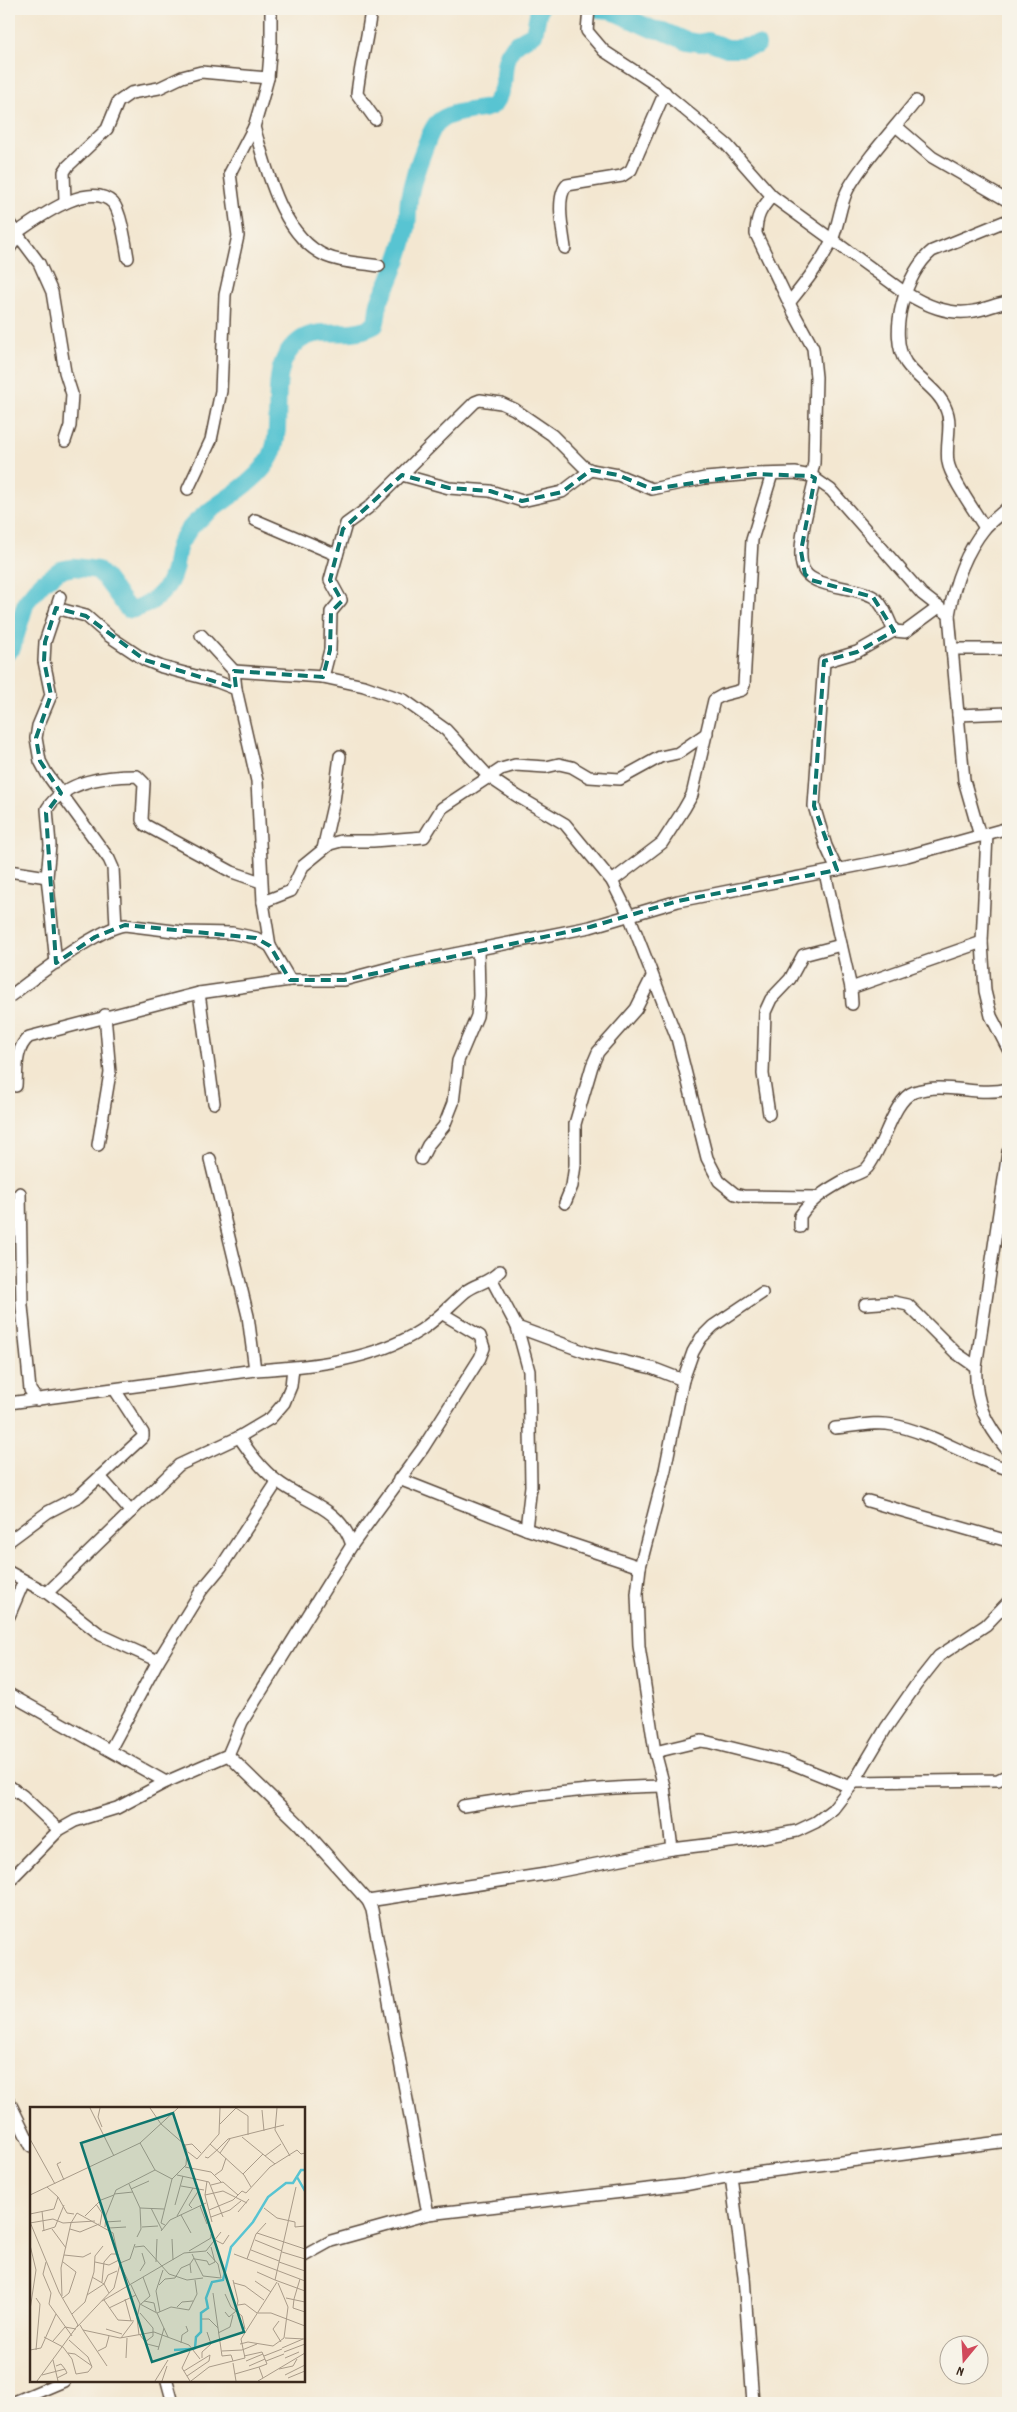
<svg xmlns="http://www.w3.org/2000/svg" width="1017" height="2412" font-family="Dekko,sans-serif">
<rect width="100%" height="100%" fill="#f7f3e8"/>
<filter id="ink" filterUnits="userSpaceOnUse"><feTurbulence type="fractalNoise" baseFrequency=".02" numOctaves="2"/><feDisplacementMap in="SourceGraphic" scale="10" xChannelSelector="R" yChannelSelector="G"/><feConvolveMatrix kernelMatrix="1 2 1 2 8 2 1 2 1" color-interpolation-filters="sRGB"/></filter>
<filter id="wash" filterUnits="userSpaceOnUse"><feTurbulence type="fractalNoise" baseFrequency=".0096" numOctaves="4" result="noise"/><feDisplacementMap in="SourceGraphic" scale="20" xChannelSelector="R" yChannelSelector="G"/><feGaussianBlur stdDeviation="1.12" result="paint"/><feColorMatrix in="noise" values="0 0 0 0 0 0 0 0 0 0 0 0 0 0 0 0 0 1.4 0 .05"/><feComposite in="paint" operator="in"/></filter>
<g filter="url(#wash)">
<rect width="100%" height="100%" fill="#f3e7d1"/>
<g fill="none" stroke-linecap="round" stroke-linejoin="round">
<g stroke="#58c4d2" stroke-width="18">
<polyline points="598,9 610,10 652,29 663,31 686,41 700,43 708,41 727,48 739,48 757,45"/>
<path d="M9,651L12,648L26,602L42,583L60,570L75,567L97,570L104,577L128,609C134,611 137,608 142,606C157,601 170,586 174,570C176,561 176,549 181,541C185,536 188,530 192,526C214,503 256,486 271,456C287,422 263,369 299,341C319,325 350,340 375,325C378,317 377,310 379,303C381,296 386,289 389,282C394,270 403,245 406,232C409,219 407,206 410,194C412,181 429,131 437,123C452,108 486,112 493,105C517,79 486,55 534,34L539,9"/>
</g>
</g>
</g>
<g filter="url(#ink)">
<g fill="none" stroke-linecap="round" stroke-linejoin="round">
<g stroke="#574639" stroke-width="14">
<g id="minor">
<path d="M371,9C368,37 360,65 357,94L375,119"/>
<path d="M589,9L587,31L604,51L653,83L727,145L772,196L904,292C925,305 949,316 974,311C986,309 996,304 1008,302"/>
<polyline points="896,126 932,157 1008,201"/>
<path d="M254,127C267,169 281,236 326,256C342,263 362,263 379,266"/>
<path d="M772,196C761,209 756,216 756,234L794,313L813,348L816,377L814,463L811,476"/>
<polyline points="65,201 64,172 68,166 107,129 118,102 131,93 159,88 182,77 201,72 268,78"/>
<polyline points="9,223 39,263 52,292 65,372 72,394 70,426 65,441"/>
<path d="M16,233C37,219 89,179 113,203C121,211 126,246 128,258"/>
<path d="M565,248C563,232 555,197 567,185L622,176L631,170L665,92"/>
<polyline points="9,249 18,236"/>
<path d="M789,303C805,283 821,263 832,240C839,224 840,204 848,189C867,157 893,130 916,101"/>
<polyline points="402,475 449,488 490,491 522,501 562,492 591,470"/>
<path d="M815,478C810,500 797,544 802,565C807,590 855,584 875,598C884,605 889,621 894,631"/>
<polyline points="188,489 211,440 221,391 225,295 238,236 230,173 254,127 262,100 268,78 271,42 271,9"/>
<polyline points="255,520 337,555"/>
<path d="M985,528C976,513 950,477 948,462C945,445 953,424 946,409C939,390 917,379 906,363C887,334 906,272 932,251L1008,220"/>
<polyline points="60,597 45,642 44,661 51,695 38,726 36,738 40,761 47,774 109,859 113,868 116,926"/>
<polyline points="56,608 86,616 109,636 145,660 162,667 218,682 236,689 257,781 263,902 270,946"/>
<polyline points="201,635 234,671 236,689"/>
<polyline points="952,649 1008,649"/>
<polyline points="234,671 323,677 364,686 404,700 446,730 489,777 517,796 565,824 612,881 629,915 677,1038 707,1158 719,1181 735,1194 743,1196 816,1197"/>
<polyline points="323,677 330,650 331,612 341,600 330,580 346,524 368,508 475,402 480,400 501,403 514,409 552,435 583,466 591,470 618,475 652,489 705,478 754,474 795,473 811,476 831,490 922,594 949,615"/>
<polyline points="958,715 1008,713"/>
<polyline points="987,834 982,942 985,991 991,1016 1008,1049"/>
<path d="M980,836L964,780L949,615C954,584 965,553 985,528C992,520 1001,514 1008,507"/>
<polyline points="323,849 334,801 340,756"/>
<polyline points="837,870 826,846 814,806 824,662 857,652 894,631 905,632 939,607"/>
<polyline points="9,871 47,877"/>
<polyline points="825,873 851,988 852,1004"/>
<polyline points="612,881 662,843 684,809 692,795 714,700 723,695 742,690 744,685 752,540 772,474"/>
<polyline points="263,902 291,891 303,866 330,844 341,841 373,841 424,837 442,808 501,769 515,765 546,767 559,764 572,767 589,777 620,779 660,757 678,753 707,733"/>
<path d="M56,963L47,877L50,845L47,809C65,780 106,776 137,776L144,783L142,820L145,825L232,872L261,882"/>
<polyline points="851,988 982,942"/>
<polyline points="199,993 214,1103"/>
<path d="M9,997C33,979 98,928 125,925L182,932L232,933L256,938L270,946L290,980H344L404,964L590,927L678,901L907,856L1008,828"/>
<path d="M16,1086C17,1070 15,1048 29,1037L199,993L290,980"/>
<polyline points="769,1114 763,1074 765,1012 771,999 790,979 803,955 841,945"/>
<polyline points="98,1145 110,1073 105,1015"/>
<path d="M1008,1152L976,1367C974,1402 986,1424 1008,1451"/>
<polyline points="210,1159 248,1316 255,1370"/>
<polyline points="421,1159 428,1145 444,1126 453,1103 458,1061 477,1016 479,996 478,949"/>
<polyline points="20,1193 22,1306 30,1390 37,1400"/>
<polyline points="565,1203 572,1186 575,1165 575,1124 592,1066 598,1052 636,1009 652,977"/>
<path d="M800,1227V1216C812,1198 830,1188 850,1177C855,1174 863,1173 867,1168C883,1150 893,1099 914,1092C945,1081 978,1097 1008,1089"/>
<polyline points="492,1280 517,1327 529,1371 531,1486 526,1529"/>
<polyline points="865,1304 894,1302 908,1305 956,1353 976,1367"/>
<polyline points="517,1327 588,1353 652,1368 683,1380"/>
<path d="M9,1403L255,1370C309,1367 375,1360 421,1330C438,1319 450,1305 465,1292C476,1283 488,1284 500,1271"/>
<path d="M835,1428C854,1427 874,1421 893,1425C933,1433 968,1458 1008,1469"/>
<path d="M239,1437C250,1453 261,1469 277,1481C305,1503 340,1506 352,1545"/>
<polyline points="101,1478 131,1512"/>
<polyline points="399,1479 526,1529 640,1567"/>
<polyline points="868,1501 1008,1541"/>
<polyline points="9,1541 48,1512 79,1496 143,1437 143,1433 115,1390"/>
<polyline points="9,1572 47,1593 101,1635 158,1661"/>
<polyline points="47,1593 179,1465 239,1437 271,1418 284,1403 291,1386 293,1368"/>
<polyline points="9,1616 24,1581"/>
<polyline points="9,1694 166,1782"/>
<polyline points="110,1750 158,1661 201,1591 221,1567 277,1482"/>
<polyline points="655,1752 701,1741 708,1742 788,1762 850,1787"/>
<polyline points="228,1755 299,1824 368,1901 372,1910 428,2214"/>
<polyline points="854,1782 998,1780 1008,1775"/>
<polyline points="9,1786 23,1796 59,1830"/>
<path d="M463,1806C530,1795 596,1787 664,1786"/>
<polyline points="672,1849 664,1786 655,1752 639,1646 637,1594 640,1567 665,1470 683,1380 693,1352 701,1338 713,1326 762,1293"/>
<polyline points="9,1884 13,1877 59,1830 75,1821 117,1808 166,1782 228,1755 242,1722 352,1545 423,1448 480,1358 484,1348 480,1336 443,1314"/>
<polyline points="368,1901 546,1874 672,1849 747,1840 797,1831 816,1822 833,1809 854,1782 886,1728 916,1685 939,1656 986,1625 1008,1602"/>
<polyline points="9,2101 31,2146"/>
<polyline points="731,2176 744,2277 753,2403"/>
<polyline points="304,2256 331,2241 428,2214 684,2185 731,2176 1008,2141"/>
<polyline points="167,2381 173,2403"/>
<polyline points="12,2403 64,2381"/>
</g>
</g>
<use href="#minor" stroke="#fff" stroke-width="11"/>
</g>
</g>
<path fill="none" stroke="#0f766e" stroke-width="4" stroke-dasharray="10 6" stroke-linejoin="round" d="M591,470L618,475L652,489L754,474L811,476L815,478L801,551L805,574L811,580L873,597L894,631L857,652L824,661L814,806L837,870L678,901L590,927L344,980H290L270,946L256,938L125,925L95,937L56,963L46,813L61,793L40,761L36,738L51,695L44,661L45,642L56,608L86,616L145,660L236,688L234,671L323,677L330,650L331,612L342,601L330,580L343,529L402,475L449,488L490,491L522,501L562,492Z"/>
<g transform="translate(30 2107)">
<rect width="275" height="275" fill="#f3e7d1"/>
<path fill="none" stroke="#58c4d2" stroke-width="2.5" d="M267,70L275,84M162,242L165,241L166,230L171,225V206L178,201L176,191L182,175L193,173L201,140L223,115L238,90L256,76H263L271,63H275M144,243L160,242"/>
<path fill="none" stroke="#a99b89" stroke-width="1" d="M60,1L84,49M70,1L68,10L72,20M120,1L131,17L155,38L157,44L156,58L142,72L131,116L135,118M206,1L218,9V28M247,1L245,23L260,49M232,3L234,24M190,17L206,1M212,30L245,57M0,32L25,77M110,36L125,63L142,72M180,37L214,68L221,80M155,38L162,37L171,46M187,43L198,32L254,18M158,45L167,52L189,27L190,1M190,46L200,32M235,49L251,37M175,50L178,51L187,43M31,55L27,57L34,73M155,60L181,65L191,75M213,67L233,47M147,68L179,75L193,110M185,68L192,63L196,51M177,74L175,88L182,115M99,77L110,101L111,122L107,130M181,78L193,75L208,88M151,79L174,83M266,80L245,173L275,184M101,82L119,74M84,87L103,85M0,88L110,36L148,1M175,88L193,84L217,96M28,90L37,106L44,107M66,97L72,106L70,118M145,98L153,69M170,99L177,117M110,101L134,102M121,101L132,123M162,101L159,98L169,83M234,101L247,111L265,115V120L275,119M179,103L203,93L212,84L216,86L240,60L267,43L271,47L275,46M12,104L14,124M208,105L219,92M0,107L24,102L28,90L17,80M151,108L161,126M55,109L71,93L84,88M147,109L163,81M181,110L200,103L211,94M0,115L29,185L48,218L7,274M75,115L91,114M0,116L23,112L33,116L65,114M75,120L76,108L86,83L125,63M112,120L128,119M79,121L96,120M22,122L36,141M40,122L50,125L69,117M12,124L25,120L34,98M131,124L140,113L176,96M227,126L275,142M142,132L143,153M185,133L193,137L199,128M225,133L252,144M0,138L6,163L0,203M105,140L114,139L139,167L157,173L173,171M181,140L185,155M221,143L249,154M159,144L181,131V127M177,145L188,157L191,171M252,145L275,152M162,147L173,169L191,171M204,147L275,174M34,148L53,150L61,146M165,152L177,154L179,158L185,155M217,152L226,127L236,116M16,155L13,167L21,186L19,197L42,229M65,155L79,158L89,153M126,155L127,132M249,155L275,164M90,156L100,152L105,137M90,157L100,178M110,164L115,156L112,146M227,165L245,173M161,166L160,157L164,151M62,170L74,177L79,186M203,173L208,194L206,204M225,174L241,185M72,175L74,155L81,147H88M204,176L215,179L234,193M101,178L110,197L107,211L109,228M129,178L135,172L145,171L151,161L160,157M183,186L192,249L201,248L203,254M195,187L201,200L212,209L215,222M57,188L74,177L78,168L87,164M32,189L31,161L41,116L47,106L83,126L90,157L84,181L47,220M6,191L10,197L6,243M33,191L39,186L46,165L33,155M256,191L275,195M95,192L101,214M264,192L263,201L275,205M264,192L270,172M74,193L88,213L104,214M72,194L154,146L176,144L191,125M114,194L124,196L126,205M110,197L127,206L141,200L159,203L167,187L165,173M111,197L120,189L113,170M208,198L215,197L227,206M147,200L152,195L163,194M79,201L106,188M130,205L126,184L133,163M195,205L199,210L206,204M110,206L123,221V229L115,235M127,206L138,230M228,206H241L275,219M42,207L55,195L64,165L65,149L73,139M172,212H179L188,221M249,214L243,222L251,235M50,218L53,223L90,231L124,225L159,238L170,252M76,222L92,227M53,223L77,259M188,226L200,220L203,208M110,228L117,237L129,240M14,230L33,240L42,252L46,267L58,265L62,260L58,250L39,233M91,231L103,215M255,231L275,232M23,234L35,220L46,222M151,236L152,228L158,224L156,219M210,237L218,235L243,239L254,231L258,200L248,176M252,241L273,232M0,243L11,241L26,207M128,243L134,221M68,244L76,240L79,229M160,244L152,261L160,274M192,244L212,243L227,237M254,245L275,237M38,246L45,247L62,259M214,249L232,245L237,257L229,260L233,271M234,249L252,242M96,251L97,231M172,251V245L181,237L177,225M255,251L269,245M23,253L28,274M216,254L233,247M236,254L254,247M203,256L206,274M219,259L235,252M249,262L263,259L267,252M154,264L180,248L179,254L157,269M205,267L229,260M12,268L35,262L31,257L26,259M255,268L275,258M27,271L37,266L35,262M258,271L275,264M125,274L138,253M132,274L137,259M161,274L179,260L215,251L211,232L247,175M228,274L275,246"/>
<path fill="#0f766e" fill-opacity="0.15" stroke="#0f766e" stroke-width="2.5" d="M143,6L214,225L122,255L51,36Z"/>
<rect width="275" height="275" fill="none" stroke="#3b2a1e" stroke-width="2.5"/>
</g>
<rect width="1017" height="2412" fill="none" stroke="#f7f3e8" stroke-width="30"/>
<g transform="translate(964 2360) rotate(198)"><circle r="24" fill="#f7f3e8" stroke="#aca397"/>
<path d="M0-4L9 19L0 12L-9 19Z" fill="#d1495b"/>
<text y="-8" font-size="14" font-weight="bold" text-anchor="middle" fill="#3b2a1e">N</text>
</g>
</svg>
